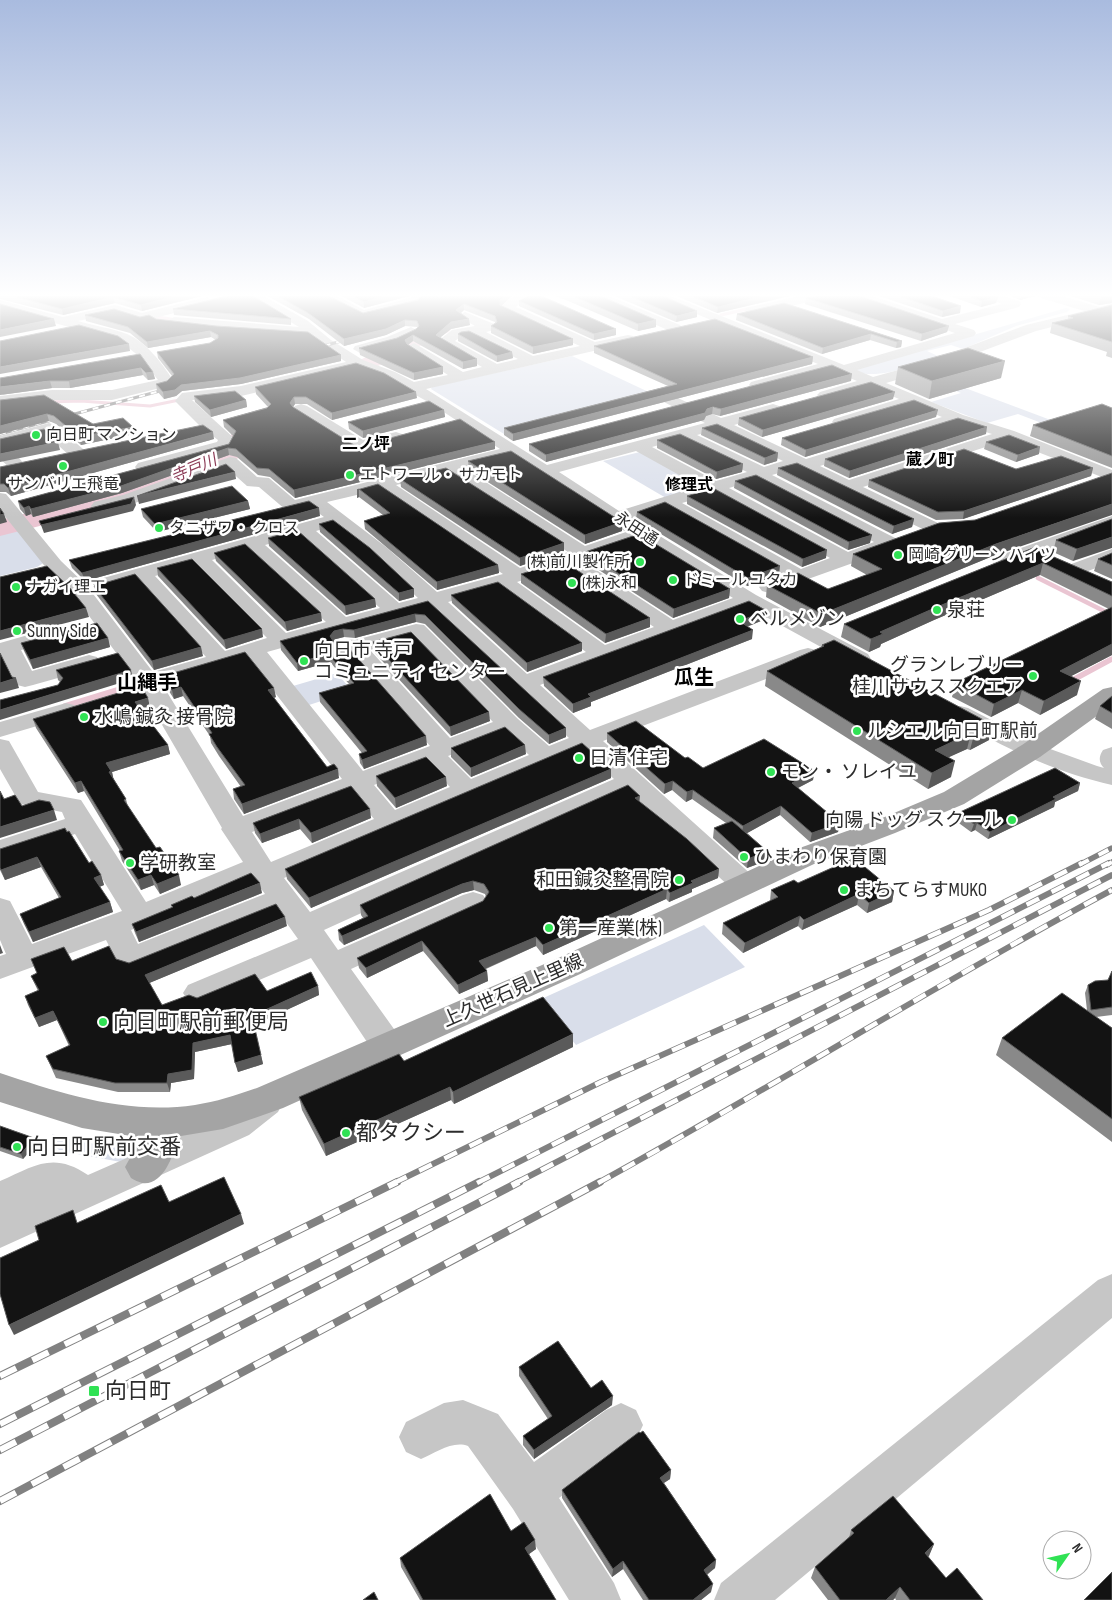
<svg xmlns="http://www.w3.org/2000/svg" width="1112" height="1600" font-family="'Sofia Sans Condensed','Noto Sans JP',sans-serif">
<rect width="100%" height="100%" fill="#fff"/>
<g fill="#d9deea">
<path d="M1066,308L1070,309L1067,312L1016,326L963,349L951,345L927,351L940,357C917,364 877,381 855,371L856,369Z"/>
<polygon points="572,356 655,395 504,434 431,389 432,387"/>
<polygon points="925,373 1112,443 1112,450 1018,414 987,423 931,402 961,393 916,375"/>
<polygon points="640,452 701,485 700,488 666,498 603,461"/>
<polygon points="17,526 45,562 37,567 0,576 0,531"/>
<polygon points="337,673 352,691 309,705 293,686"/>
<polygon points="704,925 745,967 576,1045 539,1000"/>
<path d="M52,1134C78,1143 103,1145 130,1147L134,1152L129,1159L121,1162L61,1151L53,1146Z"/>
</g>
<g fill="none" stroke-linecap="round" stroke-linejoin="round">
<g stroke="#eac5d2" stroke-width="3">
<polyline points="497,307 516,297 512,294"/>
<polyline points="721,315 752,308"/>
<polyline points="150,316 171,319"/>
<polyline points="48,402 81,401 150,406 184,399"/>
</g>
<polyline stroke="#eac5d2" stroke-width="4.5" points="1038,578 1112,615"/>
<g stroke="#eac5d2" stroke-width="5.5">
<polyline points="1069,682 1112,659"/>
<polyline points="65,706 140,683"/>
</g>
<g fill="#eac5d2" fill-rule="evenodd">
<polygon points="438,309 454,315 457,319 449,332 376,367 369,369 362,367 358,363 362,359 434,324 436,321 428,315 431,311"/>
<polygon points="261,413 269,415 273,420 253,438 240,457 215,472 123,505 0,536 0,520 105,493 197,462 222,447 236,428 253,415"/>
</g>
<g fill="#c6c6c6" fill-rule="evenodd">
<path d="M244,294H260L308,321L331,340L363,360L395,372L414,382L448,375L409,350L407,347L414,343L463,372L482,367L438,341L452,330L475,326L458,316L465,312L494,324L496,327L494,330L486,332L533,356L580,346L502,311L501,308C511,294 522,294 538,294L523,301L516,307L595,342L628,335L633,336L635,339L633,342L426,389L547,465L705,423L662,401L659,398L662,395L667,393L721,418L773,404L779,406L781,409L779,412L734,425L806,459L942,417L913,405L846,425H834L832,422L834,419L899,399L871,387L825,400L820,398L817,395L820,392L857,381L831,370L756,389L751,388L749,385L751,382L818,364L648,294H666L844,365L955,333L849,297L847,294H866L942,319L1002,304L980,294H999L1019,301L1021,304L1019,307L955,324L974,330L976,333L974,336L857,370L873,377L927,362L1026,325L1084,311L1038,297L1036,294H1056L1099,307L1112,304V312L1036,331L937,368L886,383L963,415L1014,431L1112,470V481L1007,440L863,487L940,524L942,528L940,532L933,534L796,468L772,475L897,539L900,543L892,549L769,593L762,591L759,587L762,583L783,575L665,508L632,519L756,595L868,654L871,659L868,664L860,666L852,664L748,607L540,685L590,730L800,650L808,648L816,650L819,655L816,660L603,741L754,877L758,884L754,891L744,894L734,891L628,792L324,930L338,950L463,895L473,892L483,895L488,902L483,909L351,969L399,1036L403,1045L399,1054L387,1058L375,1054L311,958L210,1001L199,1005L188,1001L183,993L188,985L298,939L278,911L131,970L120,967L106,940L0,979V956L6,954L0,940V898L10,901L32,944L122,911L75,834L0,859V840L65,819L62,812L20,804L0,769V739L9,741L38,792L81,800L146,902L243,862L221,829L222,828L136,680L73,594L47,569L0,510V493L6,494L61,561L87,586L153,672L206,657L138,581L103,590L96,588L93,584L96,580L324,517L310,507L292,511L286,510L259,487L247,486L228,469C202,478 116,515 94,510L91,506L94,502L123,495L230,457L236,458L257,477L269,478L295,500L500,449L430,403L385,378L357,368L241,396L192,400L235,439L230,449L144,472L138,471L135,467L138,463L217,442L218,440L202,428L175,401L182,393L241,386L346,362L309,336L174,325L167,321L174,317L299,327ZM470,335L518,359L497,364L455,341L461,336ZM957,423L992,434L849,480L820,466ZM718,429L783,461L764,467L697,435ZM680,439L747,472L716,481L652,447ZM636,451L699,486L619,511L559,472ZM509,455L626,532L585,546L464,468L508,458ZM447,473L568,552L520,568L396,485ZM755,480L874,542L848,552L729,488ZM378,490L503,574L437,592L386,547L327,502ZM713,494L830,558L801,569L682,503ZM334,526L372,555L418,598L399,603L316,531ZM299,536L380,608L346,617L265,545ZM639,540L733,598L673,620L581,560ZM247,550L326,622L286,633L212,560ZM195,565L267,638L225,651L155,576ZM563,567L654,627L605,645L517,582ZM499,588L586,652L527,674L448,602ZM429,607L569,738L549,746L518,719L424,625L416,624L355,640L344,639L336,641L333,646L336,651L349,653L430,746L363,771L267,652ZM412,638L493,722L450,738L370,650ZM248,658L342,779L243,816L162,684ZM506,734L529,755L471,779L448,756ZM582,750L614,779L310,912L284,878ZM427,764L450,787L395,810L374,785ZM353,793L374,819L271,862L252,832ZM254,879L265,894L138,944L131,930Z"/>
<polygon points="316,294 333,294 364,310 410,298 413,294 426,294 418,304 363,318"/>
<polygon points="586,294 604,294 680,325 682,328 680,331 670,331"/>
<polygon points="808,294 832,294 830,297 751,315 745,311 746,308"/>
<path d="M207,297L213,301L211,304L142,321L115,313L78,321C94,326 112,328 127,334C146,342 162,363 173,380L168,386L112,400H52L0,406V396L52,390H112L158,380L140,357L120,341L0,308V300L63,317L115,305L142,313Z"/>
<polygon points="411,327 418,331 416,334 397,343 360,353 353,349 355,346 387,337"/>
<polygon points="301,404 307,406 363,440 396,432 402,434 404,437 402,440 361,451 355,450 295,412 293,409 295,406"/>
<path d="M49,423L55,425L83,449L85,453L83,457H71L46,434L2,445C11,448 20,459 26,466L23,470C12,472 8,466 0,459V436Z"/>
<polygon points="1112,516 1112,528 1009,565 1002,567 995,565 992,561 995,557"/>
<polygon points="1112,549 1112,562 1080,574 1073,576 1066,574 1063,570 1066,566"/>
<polygon points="56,627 64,629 67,634 64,639 21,650 32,671 89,655 97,657 100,662 97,667 33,685 25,687 17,685 0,653 0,643"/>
<polygon points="66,703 74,705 78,710 74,715 0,737 0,722"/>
<path d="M960,706L968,708L1042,746L1097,766L1104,768C1098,762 1099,756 1103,750L1112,747V785C1054,772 1003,747 952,718L948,713L952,708Z"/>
<path d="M266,1088L278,1092L283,1102L278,1112L249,1135L0,1248V1181C34,1166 53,1151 88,1175L225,1115L254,1092Z"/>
<polygon points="1112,1274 1112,1318 775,1600 714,1600 721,1583 1098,1280"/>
<path d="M463,1400L498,1414L534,1462L606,1410L621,1403L636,1410L643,1425L636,1440L559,1498L614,1583L621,1600H569L513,1509L468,1446C453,1440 435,1453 421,1459L406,1452L399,1437L406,1422L444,1403Z"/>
</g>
<path fill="#a4a4a4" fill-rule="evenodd" d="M1112,687V705L1040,757L964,804L895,833L814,864L578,975L283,1108L223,1129L175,1137L177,1141C173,1156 163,1186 142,1183C139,1182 134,1180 131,1178L125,1167L139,1142L131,1136L82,1128L0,1102V1073C63,1094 127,1115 195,1105C216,1102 237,1095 257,1088L556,959L794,850L875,821L944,792L1022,745L1103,689Z"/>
<g stroke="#818181" stroke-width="3">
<g id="rail-far3">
<polyline points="313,349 352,338"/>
<polyline points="0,434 171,388"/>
</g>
</g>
<g stroke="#818181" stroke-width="5.5">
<g id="rail-far2">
<polyline points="1079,865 1112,848"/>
<polyline points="1107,865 1112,862"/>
</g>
</g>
<g stroke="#818181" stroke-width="6">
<g id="rail-far1">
<polyline points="394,1183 601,1082 989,910 1082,863"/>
<polyline points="477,1183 1109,863"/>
<polyline points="516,1183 1112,875"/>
<path d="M598,1183C771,1088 938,983 1112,890"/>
</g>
</g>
<g stroke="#818181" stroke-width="8">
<g id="rail">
<polyline points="0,1376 397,1182"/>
<polyline points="0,1424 479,1182"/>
<polyline points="0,1450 519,1182"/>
<polyline points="0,1501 600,1182"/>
</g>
</g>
<use href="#rail-far3" stroke="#fff" stroke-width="2" stroke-dasharray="6" stroke-linecap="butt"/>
<use href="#rail-far2" stroke="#fff" stroke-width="4" stroke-dasharray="11" stroke-linecap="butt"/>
<use href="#rail-far1" stroke="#fff" stroke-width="4.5" stroke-dasharray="14" stroke-linecap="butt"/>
<use href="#rail" stroke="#fff" stroke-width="6" stroke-dasharray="18" stroke-linecap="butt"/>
</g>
<g fill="#898989">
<polygon points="0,294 210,294 142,311 115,303 63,315 0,299"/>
<polygon points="264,294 325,294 363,313 434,295 439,297 512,296 501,306 573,339 573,345 533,354 491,333 491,326 495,323 495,322 464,310 461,313 470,325 451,329 440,337 477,366 463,369 413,341 408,345 443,367 443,374 414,380 360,355 359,348 397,338 416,329 418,327 405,326 386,335 344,346 309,319"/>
<polygon points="338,294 410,294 409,296 364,308"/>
<polygon points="549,294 596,294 656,320 656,327 638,331 566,300"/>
<polygon points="610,294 659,294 697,317 676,322"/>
<polygon points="672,294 798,294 717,313"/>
<polygon points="873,294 926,294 960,313 942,317"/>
<polygon points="944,294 991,294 998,297 996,303 981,307"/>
<polygon points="1006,294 1035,294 1035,296 1020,300"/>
<polygon points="1064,294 1112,294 1112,303 1099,305"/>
<polygon points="806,298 949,326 947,332 921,341 805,304"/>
<polygon points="519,301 616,335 594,340 519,306"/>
<polygon points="784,303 902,341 901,347 896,348 870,340 822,354 736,320 737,314"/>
<polygon points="1112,305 1112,358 1106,356 1107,352 1050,333 1052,323 1068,319 1068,316"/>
<polygon points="173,309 291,319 291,325 174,315"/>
<polygon points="85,315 140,317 156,319 341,355 341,361 241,384 182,391 176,396 164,399 157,391 156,384 167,381 172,376 158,358 157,352 210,343 216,340 211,337 148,348 130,333 86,321"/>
<polygon points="458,334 512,352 513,358 497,362 458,341"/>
<polygon points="594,346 813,357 812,364 513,441 504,435 504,428 668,386 594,353"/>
<polygon points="140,354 153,372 155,379 148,380 143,375 70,388 52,388 0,395"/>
<polygon points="898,367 1001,378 929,399 895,384"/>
<polygon points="851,381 720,416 712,414 706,416 704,420 546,462 529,451 529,444"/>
<polygon points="255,387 417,398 332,420 307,404 295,404 293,407 354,445 361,446 495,442 495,449 295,498 270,477 258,475 237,457 229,455 122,493 33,517 31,514 26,516 20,509 18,501 229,444 233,436 224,427 223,420 268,407 256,394"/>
<polygon points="194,396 246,400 247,407 211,417 195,402"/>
<polygon points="893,399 762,437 738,425 739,418"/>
<polygon points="0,400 93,424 133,427 134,434 81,445 56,424 49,421 0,434"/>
<polygon points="1112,408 1112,468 1030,436 1033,425"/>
<polygon points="444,410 445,417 363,438 349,429 348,422"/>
<polygon points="936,417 805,457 781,445 782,438"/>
<polygon points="702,428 778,453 777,461 764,465 701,435"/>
<polygon points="986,434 849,478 824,466 825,459"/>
<polygon points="214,439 11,496 6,492 0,492 0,467"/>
<polygon points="657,440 743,464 742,472 716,479 657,448"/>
<polygon points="986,442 1039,454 1016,462 984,449"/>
<polygon points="468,461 622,522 622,531 585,544 469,470"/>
<polygon points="778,468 914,519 912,527 892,534 777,475"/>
<polygon points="1093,468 1091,476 963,519 936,520 868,487 869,480 1016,469"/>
<polygon points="400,479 564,551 520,566 401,487"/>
<polygon points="735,481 870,543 848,550 734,488"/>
<polygon points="378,484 498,565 499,573 437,590 365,529 364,521 383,515 359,497 357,498 357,490"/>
<polygon points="687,496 826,558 802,567 687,504"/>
<polygon points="248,501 250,509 157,532 143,517 141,509"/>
<polygon points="637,512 779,575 747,586 636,519"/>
<polygon points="320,516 85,581 72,568 69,560"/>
<polygon points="1112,519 1073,561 1053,552 1056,540"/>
<polygon points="319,524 414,597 399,601 320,532"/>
<polygon points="268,538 375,599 376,607 346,615 269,546"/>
<polygon points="1033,548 1112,582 1112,655 1071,676 1077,695 1040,715 1018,703 991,717 952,697 955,683 1109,609 1040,575 934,620 881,644 880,647 869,652 841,637 844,624"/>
<polygon points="585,552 730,589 729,598 673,618 585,561"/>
<polygon points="214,553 322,621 287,631 216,561"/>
<polygon points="1112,553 1112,579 1094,571 1098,559"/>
<polygon points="853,554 993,556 820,627 766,597 767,585 828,589 867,575 851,566"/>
<polygon points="157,568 263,637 226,649 158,576"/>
<polygon points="521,574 650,618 650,627 605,643 521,583"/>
<polygon points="94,586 203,656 154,670 96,594"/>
<polygon points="451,595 582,643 582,651 527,672 452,603"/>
<polygon points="428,601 566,737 549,744 519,718 425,624 416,622 355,638 344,637 336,639 333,642 427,745 364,769 360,763 359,754 362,753 320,702 319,693 349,684 330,662 298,671 281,650 280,641"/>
<polygon points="767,611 766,619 747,627 752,639 591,702 591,706 573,713 544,686 543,677"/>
<polygon points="108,638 110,647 33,669 24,651 21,643"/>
<polygon points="373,642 490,721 451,736 373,651"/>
<polygon points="822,645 993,725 989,740 970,750 967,749 948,757 951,777 928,789 765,686 767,671 821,647"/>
<polygon points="56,670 133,679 58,685 60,682 58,680"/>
<polygon points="163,676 276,697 274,698 327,767 339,778 244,814 234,799 233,789 241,787 219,756 211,743 210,736 183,696 174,699 165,685"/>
<polygon points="1112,696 1112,729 1095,719 1100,706"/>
<polygon points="150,707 141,710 168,745 170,754 112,772 113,778 126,799 128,807 181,885 160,894 154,885 141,890 122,861 119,851 120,851 84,791 78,793 36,728 33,719"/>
<polygon points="607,733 685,758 703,768 813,780 798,788 840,823 838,832 810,842 780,815 747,833 767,851 766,861 747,868 713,838 714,828 726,823 692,799 686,802 672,790 664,794 607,742"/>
<polygon points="451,748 526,754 471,777 451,757"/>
<polygon points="611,769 611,778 311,908 287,879 285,869"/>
<polygon points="376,776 447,786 396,808 377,786"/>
<polygon points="1080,783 1078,791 1055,802 1054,807 988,839 975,830 971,832 956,821 958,813"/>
<polygon points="351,786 371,818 312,843 300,829 262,843 255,833 253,823"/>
<polygon points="639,802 719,869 718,878 692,889 692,892 669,902 666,899 543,955 536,946 486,969 487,971 488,981 459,994 423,951 367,978 359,968 357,958 483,901 486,897 485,894 474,890 462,893 344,945 339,940 338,930 363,918 361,915 360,905"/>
<polygon points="67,832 89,863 101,875 104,885 99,887 110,902 113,912 33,942 24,924 20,914 59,898 41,867 5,880 0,870 0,849"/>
<polygon points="798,883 894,891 892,902 867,913 857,905 802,930 798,926 743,953 722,934 723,923 770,901 771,890"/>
<polygon points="262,893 139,942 135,933 132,924 172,908 171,905 194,898"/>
<polygon points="287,926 149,983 162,1005 197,998 318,986 319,995 254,1025 263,1064 238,1072 232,1044 195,1052 194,1079 171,1083 170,1092 118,1092 56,1078 46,1056 69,1046 57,1020 39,1027 28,1005 25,996 38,991 31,976 37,973 31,959 72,961 116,959 129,963"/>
<polygon points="1112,971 1112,1015 1096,1017 1112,1028 1112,1142 996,1055 1002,1038 1087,1010 1085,993 1088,985 1108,980"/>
<polygon points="573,1047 454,1104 451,1100 326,1156 302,1110 299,1097 404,1061"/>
<polygon points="0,1126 34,1138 37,1143 23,1159 0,1151"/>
<polygon points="519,1367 591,1388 612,1405 534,1459 523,1445 523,1436 548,1419 519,1376"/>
<polygon points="671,1470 670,1479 664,1483 716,1560 715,1568 707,1575 711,1592 701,1600 643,1600 623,1569 612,1577 562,1498 562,1490"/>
<polygon points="851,1530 934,1544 928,1557 946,1578 983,1600 896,1600 895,1598 893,1600 828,1600 811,1578 815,1567 849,1538"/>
<polygon points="511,1531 536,1549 529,1554 556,1600 420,1600 401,1567 400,1558"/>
</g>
<g fill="#5a5a5a">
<polygon points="184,294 210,294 142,311 141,305"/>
<polygon points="392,294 410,294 409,296 364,308 364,302"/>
<polygon points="507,294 519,294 512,296 500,307 500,300"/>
<polygon points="772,294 798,294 717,313 718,307"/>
<polygon points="1021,294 1035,294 1035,296 1020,300"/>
<polygon points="1107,294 1112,294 1112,303 1099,305 1102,295"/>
<polygon points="113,297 115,303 63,315 62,309"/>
<polygon points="998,297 996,303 981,307 982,301"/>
<polygon points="464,304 464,310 456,317 456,310"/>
<polygon points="961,306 960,313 942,317 943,311"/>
<polygon points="697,311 697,317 676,322 677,316"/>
<polygon points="54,319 56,326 0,337 0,330"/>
<polygon points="469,319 470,325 451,329 436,341 436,335 451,322"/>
<polygon points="405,320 405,326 386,335 344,346 344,339"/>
<polygon points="656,320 656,327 638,331 638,324"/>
<polygon points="949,326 947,332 921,341 922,334"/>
<polygon points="616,329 616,335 594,340 594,334"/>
<polygon points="210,331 211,337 148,348 147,342"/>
<polygon points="871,334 870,340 822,354 823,348"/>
<polygon points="413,335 413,341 405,347 405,340"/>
<polygon points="573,339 573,345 533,354 533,347"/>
<polygon points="902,341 901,347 896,348 897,342"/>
<polygon points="129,344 130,351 0,374 0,367"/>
<polygon points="512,352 513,358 497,362 497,356"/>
<polygon points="341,355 341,361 241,384 182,391 176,396 164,399 163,392 181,385"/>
<polygon points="813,357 812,364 513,441 513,434"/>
<polygon points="477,359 477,366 463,369 463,362"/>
<polygon points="1005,361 1001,378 929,399 932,381"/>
<polygon points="443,367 443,374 414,380 414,373"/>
<polygon points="141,368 143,375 70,388 69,381"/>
<polygon points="153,372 155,379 148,380 146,373"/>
<polygon points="852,374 851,381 720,416 721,409"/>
<polygon points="50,381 52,388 0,395 0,387"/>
<polygon points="416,392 417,398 332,420 332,413"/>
<polygon points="895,392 893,399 762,437 763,430"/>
<polygon points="294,397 295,404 291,410 290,403"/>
<polygon points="246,400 247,407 211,417 210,410"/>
<polygon points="713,407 712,414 706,416 704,420 546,462 546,455"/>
<polygon points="444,410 445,417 363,438 363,431"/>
<polygon points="938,410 936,417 805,457 806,450"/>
<polygon points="47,414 49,421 0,434 0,426"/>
<polygon points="133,427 134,434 81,445 79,437"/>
<polygon points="987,427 986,434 849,478 850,471"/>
<polygon points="213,432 214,439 11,496 8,488"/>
<polygon points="58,442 60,450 0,462 0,454"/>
<polygon points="495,442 495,449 295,498 294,490"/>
<polygon points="1040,447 1039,454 1016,462 1018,455"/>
<polygon points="228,448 229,455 122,493 33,517 31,509"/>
<polygon points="778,453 777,461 764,465 765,458"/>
<polygon points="743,464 742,472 716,479 717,472"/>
<polygon points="1093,468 1091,476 963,519 964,511"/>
<polygon points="235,472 236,479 139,504 137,496"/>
<polygon points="359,489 359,497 357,498 357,490"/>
<polygon points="134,497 136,505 133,511 44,533 41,525"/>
<polygon points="248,501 250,509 157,532 155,524"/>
<polygon points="1112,504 1112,515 993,556 820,627 822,614 996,544"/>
<polygon points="29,506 31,514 26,516 24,508"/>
<polygon points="319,508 320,516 85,581 82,573"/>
<polygon points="4,514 7,522 0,524 0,515"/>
<polygon points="914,519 912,527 892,534 894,526"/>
<polygon points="622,522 622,531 585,544 585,535"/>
<polygon points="872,535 870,543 848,550 849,542"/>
<polygon points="1112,537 1112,548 1073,561 1077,549"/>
<polygon points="564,543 564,551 520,566 520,558"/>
<polygon points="827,550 826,558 802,567 803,559"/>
<polygon points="1043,563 1040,575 934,620 881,644 880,647 869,652 871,639 880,632 937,607"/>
<polygon points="498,565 499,573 437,590 437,582"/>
<polygon points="780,566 779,575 747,586 748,578"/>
<polygon points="414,589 414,597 399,601 399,593"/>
<polygon points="730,589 729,598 673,618 674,609"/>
<polygon points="375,599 376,607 346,615 345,606"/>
<polygon points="86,608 89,617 0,640 0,631"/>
<polygon points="767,611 766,619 738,630 739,621"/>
<polygon points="321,613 322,621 287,631 285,622"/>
<polygon points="415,614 416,622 355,638 354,630"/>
<polygon points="650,618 650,627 605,643 606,634"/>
<polygon points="262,629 263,637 226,649 224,640"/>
<polygon points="343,629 344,637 336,639 331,645 330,636 334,631"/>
<polygon points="753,630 752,639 591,702 591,706 573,713 573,704 588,694"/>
<polygon points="108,638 110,647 33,669 30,660"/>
<polygon points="582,643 582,651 527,672 527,663"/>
<polygon points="1112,644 1112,655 1056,684 1060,671"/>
<polygon points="201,647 203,656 154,670 152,661"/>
<polygon points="328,654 330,662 298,671 297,663"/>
<polygon points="131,670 133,679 0,720 0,710"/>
<polygon points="16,678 19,688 0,693 0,683"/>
<polygon points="1081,681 1077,695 1040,715 1044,701"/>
<polygon points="181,687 183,696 174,699 172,690"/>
<polygon points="274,688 276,697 270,699 268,690"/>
<polygon points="1022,690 1018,703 991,717 994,704"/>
<polygon points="148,698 150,707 137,712 135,702"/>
<polygon points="489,712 490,721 451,736 450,727"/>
<polygon points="993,725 989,740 970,750 974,735"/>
<polygon points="566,728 566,737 549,744 549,735"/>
<polygon points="971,733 967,749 932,765 935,750"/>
<polygon points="426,736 427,745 364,769 362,760"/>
<polygon points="168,745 170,754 112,772 114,781 112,782 106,763"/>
<polygon points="525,745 526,754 471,777 471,768"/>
<polygon points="955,761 951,777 928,789 932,773"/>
<polygon points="338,769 339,778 244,814 242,804"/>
<polygon points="611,769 611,778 311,908 309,898"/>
<polygon points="815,771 813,780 790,792 792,783"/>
<polygon points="446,777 447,786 396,808 395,798"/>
<polygon points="81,781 84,791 78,793 75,783"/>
<polygon points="673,781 672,790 664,794 665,784"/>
<polygon points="1080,783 1078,791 1055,802 1054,807 988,839 990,832 1053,797"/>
<polygon points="693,790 692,799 686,802 687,792"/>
<polygon points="640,796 639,805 635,798"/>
<polygon points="781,806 780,815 742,836 743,826"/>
<polygon points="370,809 371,818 312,843 311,833"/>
<polygon points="54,810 57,820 0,838 0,827"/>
<polygon points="299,819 300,829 262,843 260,834"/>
<polygon points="840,823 838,832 810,842 812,833"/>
<polygon points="977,823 975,830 971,832 974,824"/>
<polygon points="767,851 766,861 747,868 748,859"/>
<polygon points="37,857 41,867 5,880 1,870"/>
<polygon points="719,869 718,878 692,889 692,892 669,902 670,893 691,881"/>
<polygon points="101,875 104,885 97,888 94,878"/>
<polygon points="151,875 154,885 141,890 138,880"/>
<polygon points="179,875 181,885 160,894 157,884"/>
<polygon points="473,881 474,890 462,893 344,945 342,936 462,884"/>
<polygon points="260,883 262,893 139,942 136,932"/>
<polygon points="667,889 666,899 543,955 543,945"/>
<polygon points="894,891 892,902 867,913 869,903"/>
<polygon points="859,894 857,905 802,930 804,920"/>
<polygon points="110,902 113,912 33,942 29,932"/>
<polygon points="800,916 798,926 743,953 745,943"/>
<polygon points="285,917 287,926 147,984 145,975"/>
<polygon points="536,937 536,946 480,971 479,961"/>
<polygon points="422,941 423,951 367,978 366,968"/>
<polygon points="0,945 3,953 0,954"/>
<polygon points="487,971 488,981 459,994 458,985"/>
<polygon points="318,986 319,995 254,1025 252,1016"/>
<polygon points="53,1011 57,1020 39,1027 35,1018"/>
<polygon points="573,1034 573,1047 454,1104 453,1092"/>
<polygon points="230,1035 232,1044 195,1052 194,1079 171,1083 170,1092 167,1083 168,1074 193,1043"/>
<polygon points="261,1055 263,1064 238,1072 235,1063"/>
<polygon points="450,1087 451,1100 326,1156 324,1144"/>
<polygon points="34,1138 37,1143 23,1159 21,1154"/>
<polygon points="241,1214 244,1224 14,1335 9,1325"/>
<polygon points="613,1396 612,1405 534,1459 534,1450"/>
<polygon points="671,1470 670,1479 659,1486 660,1478"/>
<polygon points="535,1540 536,1549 525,1557 525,1548"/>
<polygon points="934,1544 929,1556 919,1564 925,1553"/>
<polygon points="716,1560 715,1568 702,1578 704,1570"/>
<polygon points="623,1561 623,1569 612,1577 613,1569"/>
<polygon points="713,1584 711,1592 701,1600 693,1600"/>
<polygon points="900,1587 895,1598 893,1600 886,1600"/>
</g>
<g fill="#131313" stroke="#5a5a5a">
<polygon points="5,294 184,294 141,305 113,297 62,309"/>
<polygon points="235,294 250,294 291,319 173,309"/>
<polygon points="274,294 325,294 363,313 418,300 422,294 434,294 439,297 448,294 507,294 500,300 500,305 573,339 533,347 491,326 497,322 495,316 464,304 456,310 469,319 451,322 436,335 477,359 463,362 413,335 405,340 407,344 443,367 414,373 359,348 397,338 416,329 419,326 417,321 405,320 386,329 344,339 308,313"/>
<polygon points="349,294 392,294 364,302"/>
<polygon points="531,294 537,294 616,329 594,334 519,301"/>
<polygon points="568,294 596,294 656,320 638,324"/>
<polygon points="625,294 659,294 697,311 677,316"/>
<polygon points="687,294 772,294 718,307"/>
<polygon points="824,294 854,294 949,326 922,334 806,298"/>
<polygon points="893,294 926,294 961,306 943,311"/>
<polygon points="963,294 991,294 998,297 982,301"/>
<polygon points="784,303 902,341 897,342 871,334 823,348 737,314"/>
<polygon points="0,304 54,319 0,330"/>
<polygon points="1112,305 1112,342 1052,323 1073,318 1068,316"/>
<polygon points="114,309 140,317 149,315 156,319 216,326 308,332 341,355 240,378 181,385 175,390 163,392 156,384 167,381 174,374 157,352 210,343 218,338 218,335 210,331 147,342 128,327 85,315"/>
<polygon points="715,319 813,357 513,434 504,428 677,384 594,346"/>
<polygon points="79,325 118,336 129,344 0,367 0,341"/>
<polygon points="469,331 512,352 497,356 458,334 461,332"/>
<polygon points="968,348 1005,361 932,381 898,367"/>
<polygon points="140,354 153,372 146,373 141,368 69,381 50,381 0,387 0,378"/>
<polygon points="356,363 384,373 416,392 332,413 306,397 294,397 290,403 293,407 354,445 361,446 460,419 495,442 294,490 269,469 257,468 236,449 228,448 121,486 31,509 29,506 24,508 18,501 229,444 236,431 223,420 267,408 271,404 255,387"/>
<polygon points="832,365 852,374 721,409 713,407 707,409 705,413 546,455 529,444"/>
<polygon points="871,382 895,392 763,430 739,418"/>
<polygon points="235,391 246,400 210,410 194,396"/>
<polygon points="44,395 93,424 123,418 133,427 79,437 54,416 47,414 0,426 0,400"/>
<polygon points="914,400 938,410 806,450 782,438"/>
<polygon points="429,401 444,410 363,431 348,422"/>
<polygon points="1102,404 1112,408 1112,456 1033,425"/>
<polygon points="958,418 987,427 850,471 825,459"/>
<polygon points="717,424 778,453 765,458 702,428"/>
<polygon points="203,425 213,432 8,488 4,484 0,484 0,467"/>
<polygon points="44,429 58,442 0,454 0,439"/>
<polygon points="680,434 743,464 717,472 657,440"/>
<polygon points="1009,435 1040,447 1018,455 986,442"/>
<polygon points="964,449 1016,469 1061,456 1093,468 964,511 938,512 869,480"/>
<polygon points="511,451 622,522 585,535 468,461"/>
<polygon points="797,463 914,519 894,526 778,468"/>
<polygon points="226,464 235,472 137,496"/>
<polygon points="446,468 564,543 520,558 400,479"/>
<polygon points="1112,473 1112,504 996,544 822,614 767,585 798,573 828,589 882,569 853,554 939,523 975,520"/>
<polygon points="756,475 872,535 849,542 735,481"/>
<polygon points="378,484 498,565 437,582 364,521 390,513 359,489 357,490"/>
<polygon points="232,486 248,501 155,524 141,509"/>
<polygon points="713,488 827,550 803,559 687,496"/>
<polygon points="134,497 131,504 41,525 39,521"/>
<polygon points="309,501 319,508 82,573 69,560"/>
<polygon points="665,502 780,566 748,578 637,512"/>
<polygon points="0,508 4,514 0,515"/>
<polygon points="1112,519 1112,537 1077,549 1056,540"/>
<polygon points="333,520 370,548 414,589 399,593 319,524"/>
<polygon points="297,530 375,599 345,606 268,538"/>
<polygon points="639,534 730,589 674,609 585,552"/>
<polygon points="245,544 321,613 285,622 214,553"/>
<polygon points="1033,548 1112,582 1112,596 1043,563 937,607 880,632 883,634 871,639 844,624"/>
<polygon points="1112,553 1112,565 1098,559"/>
<polygon points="192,559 262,629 224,640 157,568"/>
<polygon points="563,561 650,618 606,634 521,574"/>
<polygon points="47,566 69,587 86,608 0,631 0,577"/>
<polygon points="135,574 201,647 152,661 94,586"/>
<polygon points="498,582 582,643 527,663 451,595"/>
<polygon points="428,601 566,728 549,735 519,709 425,615 415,614 354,630 343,629 334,631 330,636 335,644 347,646 426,736 362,760 359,754 367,751 319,693 354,683 328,654 297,663 280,641"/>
<polygon points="749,601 767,611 739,621 753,630 588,694 591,697 573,704 543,677"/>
<polygon points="1112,607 1112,644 1060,671 1081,681 1044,701 1022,690 994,704 955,683"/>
<polygon points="97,623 108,638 30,660 21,643"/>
<polygon points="411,632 489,712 450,727 373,642"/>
<polygon points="834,640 993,725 974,735 971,733 935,750 955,761 932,773 767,671 824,646 822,645"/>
<polygon points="245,652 274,688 268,690 327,767 334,764 338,769 242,804 233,789 245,785 217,747 209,734 212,733 181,687 172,690 163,676"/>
<polygon points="0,653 12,677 16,678 0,683"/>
<polygon points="118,653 131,670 0,710 0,700 58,685 63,678 56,670"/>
<polygon points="141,686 148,698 135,702 168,745 106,763 111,771 109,772 126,799 124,800 156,848 160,847 179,875 157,884 151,875 138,880 119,851 123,850 81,781 75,783 33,719"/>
<polygon points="1112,696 1112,713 1100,706"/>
<polygon points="636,721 685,758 688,757 703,768 764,739 815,771 792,783 840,823 812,833 781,806 743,826 693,790 687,792 673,781 665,784 607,733"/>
<polygon points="505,727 525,745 471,768 451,748"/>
<polygon points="582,743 611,769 309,898 285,869"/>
<polygon points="426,757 446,777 395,798 376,776"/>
<polygon points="1055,768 1080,783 1053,797 1056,799 990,832 977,823 974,824 958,813"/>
<polygon points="628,785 640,796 635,798 687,839 719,869 691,881 693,883 670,893 667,889 543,945 536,937 479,961 487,971 458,985 422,941 366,968 357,958 483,901 489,892 484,884 473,881 462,884 342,936 338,930 368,916 360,905"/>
<polygon points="351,786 370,809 311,833 299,819 260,834 253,823"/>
<polygon points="0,791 4,799 15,795 22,806 39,800 50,802 54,810 0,827"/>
<polygon points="732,821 767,851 748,859 714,828"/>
<polygon points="65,828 67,832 69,831 89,863 92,861 101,875 94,878 110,902 29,932 20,914 61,897 37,857 1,870 0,868 0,849"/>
<polygon points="854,858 894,891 869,903 859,894 804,920 800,916 745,943 723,923 778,897 771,890 794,880 798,883"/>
<polygon points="251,873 260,883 136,932 132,924 173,907 171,905 192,896 194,898"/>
<polygon points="276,904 285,917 145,975 162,1005 189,995 197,998 255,974 267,991 311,972 318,986 252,1016 261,1055 235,1063 230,1035 193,1043 192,1070 168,1074 167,1083 115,1083 53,1069 46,1056 70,1045 53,1011 35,1018 25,996 39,990 31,976 37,973 31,959 64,947 72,961 109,946 116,959 129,963"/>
<polygon points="1112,971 1112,1007 1091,1010 1088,985 1095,981 1108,980"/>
<polygon points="1062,993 1112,1028 1112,1119 1002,1038"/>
<polygon points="543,997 573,1034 453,1092 450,1087 324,1144 299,1097 399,1054 404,1061"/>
<polygon points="0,1126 34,1138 21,1154 0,1147"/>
<polygon points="224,1177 241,1214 9,1325 0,1294 0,1258 39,1240 35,1226 73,1210 77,1223 161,1185 169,1202"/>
<polygon points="558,1341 591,1388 602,1380 613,1396 534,1450 523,1436 552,1416 519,1367"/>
<polygon points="643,1431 671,1470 660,1478 716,1560 704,1570 713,1584 693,1600 649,1600 623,1561 613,1569 562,1490 639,1432 640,1433"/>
<polygon points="490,1494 511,1531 524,1522 535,1540 525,1548 556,1600 423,1600 400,1558"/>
<polygon points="893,1496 934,1544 925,1553 946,1578 957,1568 983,1600 910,1600 900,1587 886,1600 840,1600 815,1567 854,1533 851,1530"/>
<polygon points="1112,1572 1112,1600 1084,1600"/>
<polygon points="374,1592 378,1600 363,1600"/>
</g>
<linearGradient id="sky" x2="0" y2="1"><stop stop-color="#a9bbdf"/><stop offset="0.57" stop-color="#fff"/><stop offset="1" stop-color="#fff" stop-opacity="0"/></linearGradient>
<rect width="1112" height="518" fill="url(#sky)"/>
<g fill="#30e254" stroke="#fff" stroke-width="2">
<circle cx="36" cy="435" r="5"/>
<circle cx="63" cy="466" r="5"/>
<circle cx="350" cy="475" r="5"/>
<circle cx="159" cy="528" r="5"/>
<circle cx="898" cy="555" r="5"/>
<circle cx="640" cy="562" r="5"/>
<circle cx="673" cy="580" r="5"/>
<circle cx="572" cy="583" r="5"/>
<circle cx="16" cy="587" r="5"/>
<circle cx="937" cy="610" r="5"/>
<circle cx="740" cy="619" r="5"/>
<circle cx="17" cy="631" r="5"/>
<circle cx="304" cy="661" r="5"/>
<circle cx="1033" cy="676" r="5"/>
<circle cx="84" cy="717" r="5"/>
<circle cx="857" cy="731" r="5"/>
<circle cx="579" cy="758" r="5"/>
<circle cx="771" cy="772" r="5"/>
<circle cx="1012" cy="820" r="5"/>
<circle cx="744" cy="857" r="5"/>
<circle cx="130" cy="863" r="5"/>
<circle cx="679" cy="880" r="5"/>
<circle cx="844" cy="890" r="5"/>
<circle cx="549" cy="928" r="5"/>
<circle cx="103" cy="1022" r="5"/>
<circle cx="346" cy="1133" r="5"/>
<circle cx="17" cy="1147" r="5"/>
<rect x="88" y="1385" width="12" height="12" rx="2.5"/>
</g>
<g text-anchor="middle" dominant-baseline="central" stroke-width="5" stroke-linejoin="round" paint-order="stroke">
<g font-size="16" fill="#2c2c2c" stroke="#fff" text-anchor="start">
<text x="46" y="435">向日町 マンション</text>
<text x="360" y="475">エトワール・ サカモト</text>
<text x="63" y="484" text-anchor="middle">サンバリエ飛竜</text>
<text x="169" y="528">タニザワ・ クロス</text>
<text x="908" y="555">岡崎 グリーン ハイツ</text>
<text x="630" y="562" text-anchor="end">(株)前川製作所</text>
<text x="683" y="580">ドミール ユタカ</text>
<text x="582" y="583">(株)永和</text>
<text x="26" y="587">ナガイ理工</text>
</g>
<g font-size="16" font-weight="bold" fill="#000" stroke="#fff">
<text x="366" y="444">二ノ坪</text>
<text x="930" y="460">蔵ノ町</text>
<text x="689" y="485">修理式</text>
</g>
<g font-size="16" font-style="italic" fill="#8c3c57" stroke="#fff">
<text transform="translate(194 469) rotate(-23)">寺戸川</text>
</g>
<g font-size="16" fill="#2c2c2c" stroke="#fff">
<text transform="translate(636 529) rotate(33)">永田通</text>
</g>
<g font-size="19" fill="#2c2c2c" stroke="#fff" text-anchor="start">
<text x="947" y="610">泉荘</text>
<text x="750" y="619">ベルメゾン</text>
<text x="27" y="631">Sunny Side</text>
<text x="314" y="650">向日市 寺戸<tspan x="314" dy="22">コミュニティ センター</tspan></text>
<text x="1023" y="665" text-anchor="end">グランレブリー<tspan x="1023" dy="22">桂川サウススクエア</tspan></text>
<text x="94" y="717">水嶋 鍼灸 接骨院</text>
<text x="867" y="731">ルシエル向日町駅前</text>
<text x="589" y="758">日清 住宅</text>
<text x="781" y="772">モン・ ソレイユ</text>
<text x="1002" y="820" text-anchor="end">向陽 ドッグ スクール</text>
<text x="754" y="857">ひまわり保育園</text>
<text x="140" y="863">学研教室</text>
<text x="669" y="880" text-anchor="end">和田鍼灸整骨院</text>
<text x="854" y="890">まちてらすMUKO</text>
<text x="559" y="928">第一産業(株)</text>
</g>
<g font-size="19" fill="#2c2c2c" stroke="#fff">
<text transform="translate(513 991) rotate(-24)">上久世石見上里線</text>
</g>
<g font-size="20" font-weight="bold" fill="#000" stroke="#fff">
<text x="694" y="678">瓜生</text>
<text x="147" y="683">山縄手</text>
</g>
<g font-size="22" fill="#2c2c2c" stroke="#fff" text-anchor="start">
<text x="113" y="1022">向日町駅前郵便局</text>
<text x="356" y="1133">都タクシー</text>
<text x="27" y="1147">向日町駅前交番</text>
<text x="105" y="1391">向日町</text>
</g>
</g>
<g transform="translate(1067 1555) rotate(56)"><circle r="24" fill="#ffffff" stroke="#ababab"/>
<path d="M0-4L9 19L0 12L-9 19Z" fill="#30e254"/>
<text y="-8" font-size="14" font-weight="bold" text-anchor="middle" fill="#2c2c2c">N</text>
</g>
</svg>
